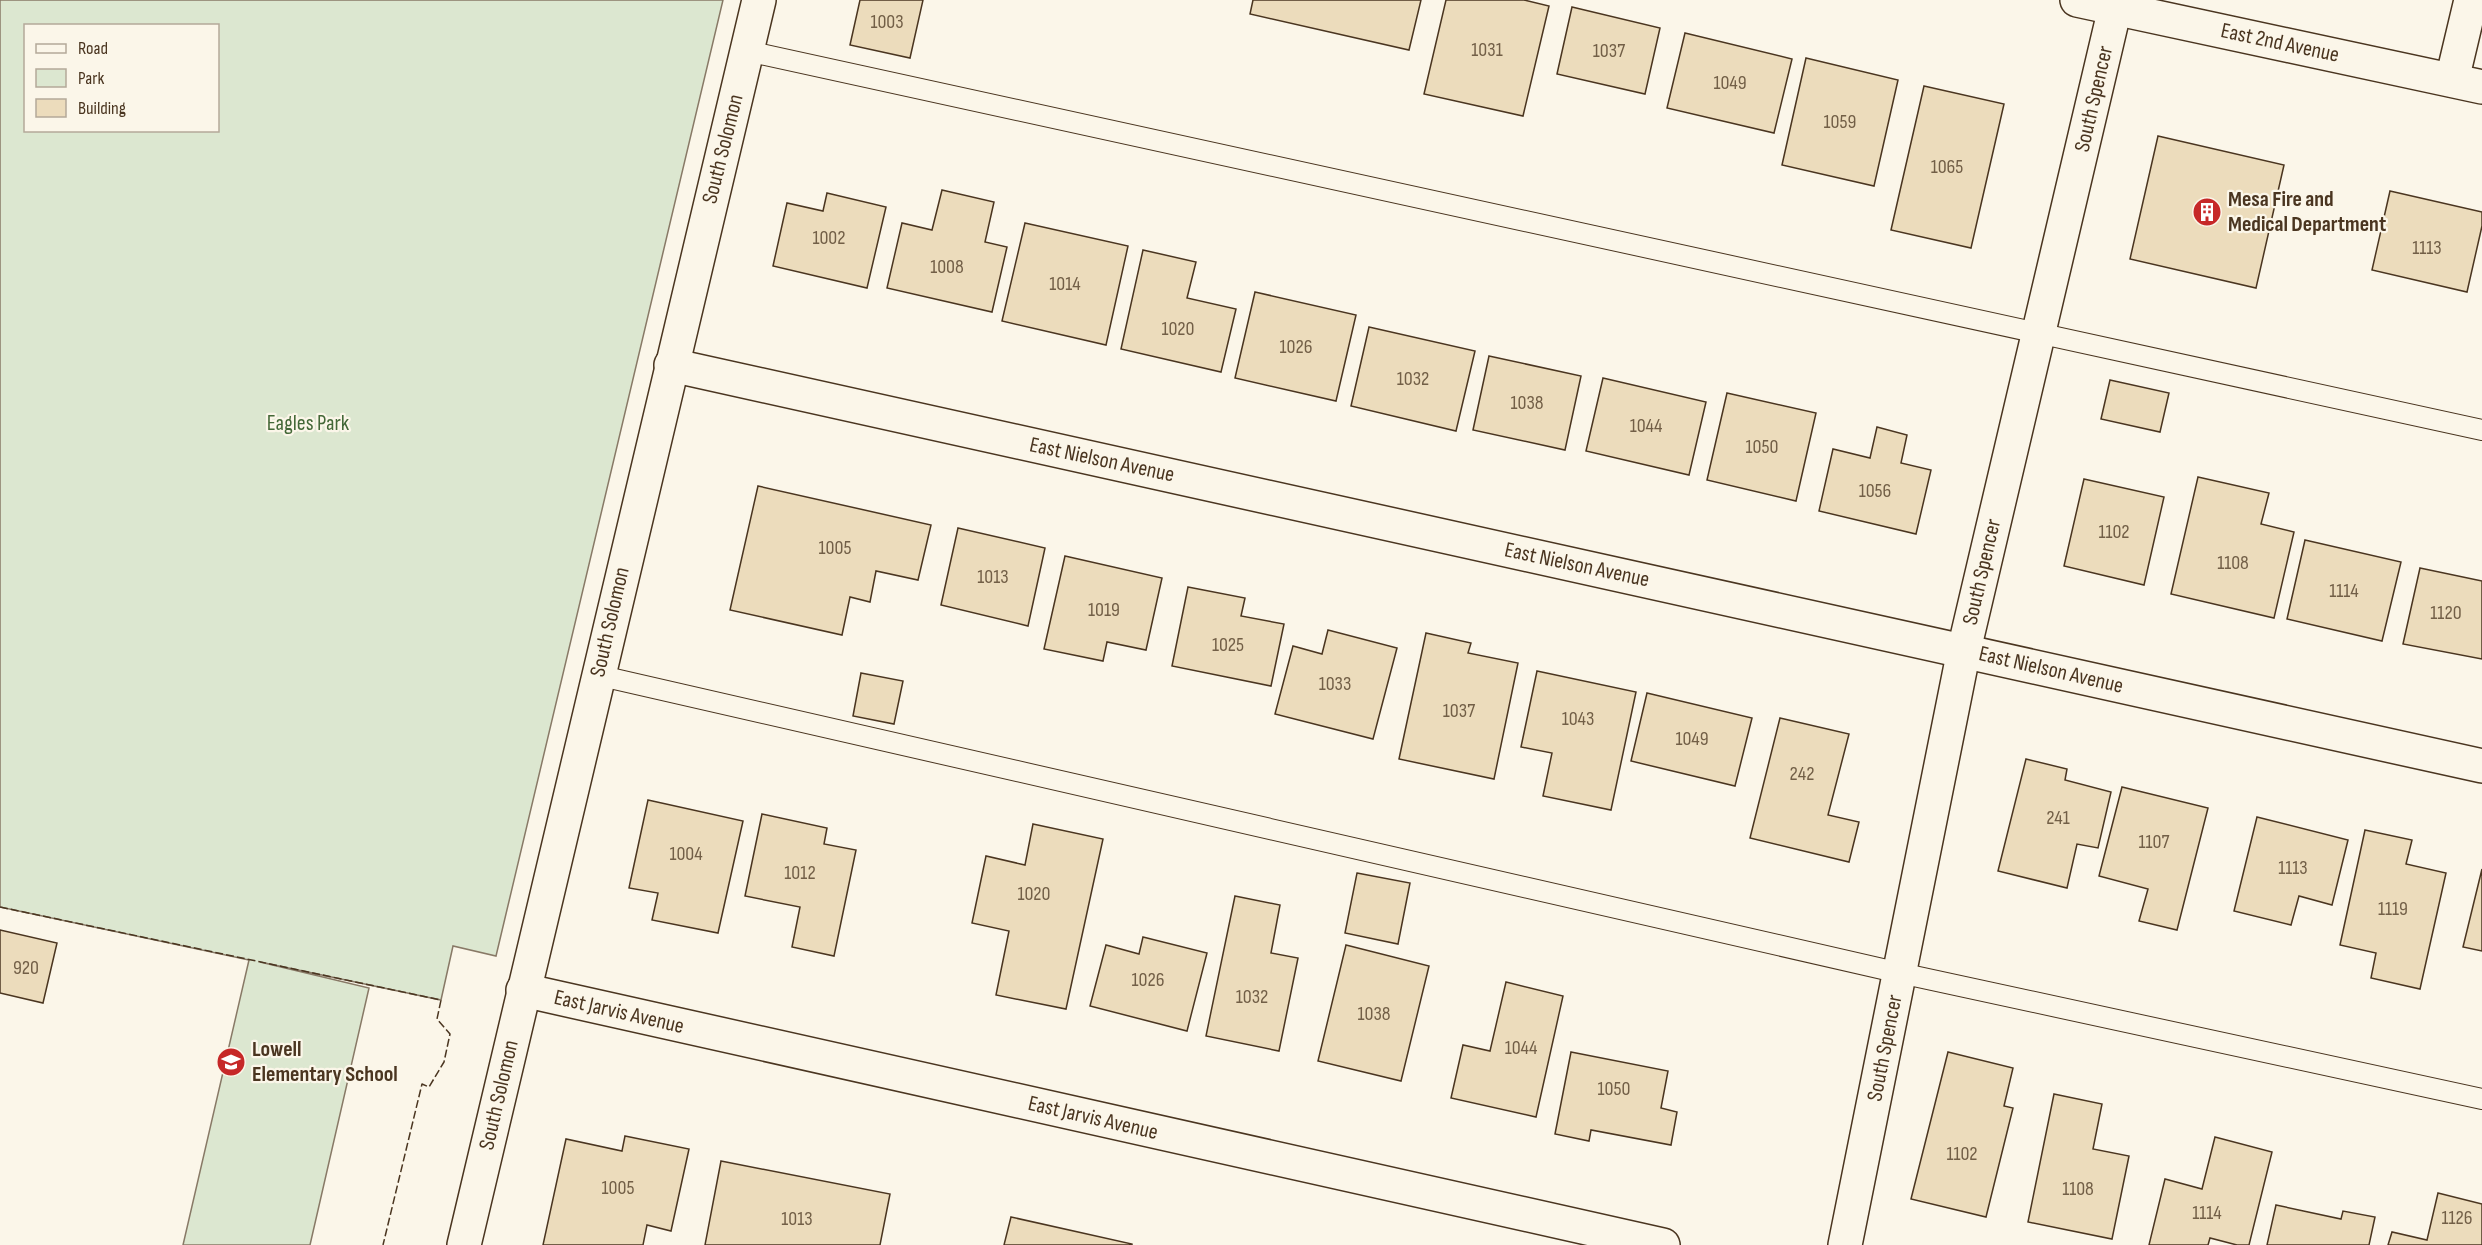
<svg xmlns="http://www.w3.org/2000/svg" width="2482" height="1245" font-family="'Sofia Sans Condensed',sans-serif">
<rect width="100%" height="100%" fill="#fbf6e9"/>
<path fill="#dce7d0" stroke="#887966" stroke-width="1.5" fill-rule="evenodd" d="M0,0H723L496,956L453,946L441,1000L260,962L369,988L310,1245H183L249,960L0,907ZM26,26H218V130H26Z"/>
<g fill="#ecdcbc" stroke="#4a3520" stroke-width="1.5">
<polygon points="860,0 923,0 910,58 850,45"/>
<polygon points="1253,0 1421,0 1409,50 1250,14"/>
<polygon points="1446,0 1524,0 1549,6 1523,116 1424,94"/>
<polygon points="1572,7 1660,28 1645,94 1557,74"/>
<polygon points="1685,33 1792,59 1774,133 1667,108"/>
<polygon points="1806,58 1898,80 1874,186 1782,165"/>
<polygon points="1924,86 2004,104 1971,248 1891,230"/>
<polygon points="2158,136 2284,165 2256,288 2130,259"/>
<polygon points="942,190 994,202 985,242 1007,247 992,312 887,288 902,223 932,230"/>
<polygon points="2390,191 2482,212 2482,226 2467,292 2372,270"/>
<polygon points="827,193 886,207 867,288 773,266 787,203 823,211"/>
<polygon points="1025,223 1128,246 1106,345 1002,321"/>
<polygon points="1143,250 1196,262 1187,298 1236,309 1221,372 1121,349"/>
<polygon points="1255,292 1356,315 1336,401 1235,378"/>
<polygon points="1369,327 1475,351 1456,431 1351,406"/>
<polygon points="1489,356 1581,376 1565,450 1473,430"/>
<polygon points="1603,378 1706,402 1689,475 1586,451"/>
<polygon points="2110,380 2169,393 2160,432 2101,419"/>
<polygon points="1727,393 1816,413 1796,501 1707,480"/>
<polygon points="1877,427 1907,435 1901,463 1931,470 1916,534 1819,511 1833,449 1870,458"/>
<polygon points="2198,477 2269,493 2261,524 2294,532 2274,618 2171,594"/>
<polygon points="2084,479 2164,497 2144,585 2064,566"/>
<polygon points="758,486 931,525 918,580 876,571 870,602 850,597 842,635 730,610"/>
<polygon points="958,528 1045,548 1028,626 941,605"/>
<polygon points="2305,540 2401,562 2382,641 2287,619"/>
<polygon points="1065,556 1162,578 1146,650 1107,642 1103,661 1044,649"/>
<polygon points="2420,568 2482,581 2482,659 2403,644"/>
<polygon points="1188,587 1245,598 1241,616 1284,624 1271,686 1172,666"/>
<polygon points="1328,630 1397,648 1373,739 1275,714 1293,646 1322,654"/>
<polygon points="1426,633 1471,643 1468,653 1518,663 1494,779 1399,759"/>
<polygon points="1537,671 1636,692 1611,810 1543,796 1552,753 1521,747"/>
<polygon points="861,673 903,681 894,724 853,716"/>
<polygon points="1647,693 1752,718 1735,786 1631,761"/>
<polygon points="1780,718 1849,734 1828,815 1859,822 1849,862 1750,838"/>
<polygon points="2026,759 2067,769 2065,780 2111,792 2098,848 2077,844 2067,888 1998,871"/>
<polygon points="2122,787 2208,808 2177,930 2139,921 2148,889 2099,876"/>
<polygon points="648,800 743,821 718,933 652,920 658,893 629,888"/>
<polygon points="762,814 827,828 824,844 856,850 834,956 792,947 800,907 745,896"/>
<polygon points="2257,817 2348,840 2332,905 2299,896 2291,925 2234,911"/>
<polygon points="1033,824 1103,839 1066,1009 996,995 1009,931 972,923 986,856 1025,865"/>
<polygon points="2365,830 2412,840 2406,864 2446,873 2420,989 2371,978 2376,953 2340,945"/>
<polygon points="2482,869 2482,951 2463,947"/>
<polygon points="1357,873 1410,883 1398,944 1345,933"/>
<polygon points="1235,896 1280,905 1271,953 1298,958 1279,1051 1206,1036"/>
<polygon points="0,930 57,943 43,1003 0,993"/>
<polygon points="1143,937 1207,953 1187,1031 1090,1006 1106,945 1139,954"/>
<polygon points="1346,945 1429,966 1401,1081 1318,1061"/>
<polygon points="1506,982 1563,996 1536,1117 1451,1098 1463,1045 1490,1051"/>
<polygon points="1571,1052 1668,1071 1661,1108 1677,1112 1671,1145 1591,1130 1589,1141 1555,1134"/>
<polygon points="1948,1052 2013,1068 2004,1106 2013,1108 1986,1217 1911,1199"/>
<polygon points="2054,1094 2102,1104 2093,1149 2129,1156 2112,1239 2028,1222"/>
<polygon points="625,1136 689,1149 671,1231 647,1225 643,1245 543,1245 566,1139 622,1151"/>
<polygon points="2215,1137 2272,1152 2249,1245 2237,1245 2210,1238 2208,1245 2149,1245 2165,1179 2202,1189"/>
<polygon points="721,1161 890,1194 880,1245 705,1245"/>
<polygon points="2438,1193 2482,1204 2482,1245 2388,1245 2392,1232 2427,1240"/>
<polygon points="2276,1205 2341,1219 2343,1211 2375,1217 2369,1245 2267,1245"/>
<polygon points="1011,1217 1132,1244 1132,1245 1004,1245"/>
</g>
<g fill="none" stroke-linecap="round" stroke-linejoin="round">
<g stroke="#4a3520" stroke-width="22">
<g id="service">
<polyline points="747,51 2482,430"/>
<polyline points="597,675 1900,973 2482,1099"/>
</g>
</g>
<g stroke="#4a3520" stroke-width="36">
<g id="minor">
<polyline points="2452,80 2471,0"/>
<polyline points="671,365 2482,766"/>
<polyline points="523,990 1663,1245"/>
<polyline points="1845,1245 1964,650 2115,8"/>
</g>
</g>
<g stroke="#4a3520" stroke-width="36">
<g id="tertiary">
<polyline points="2077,0 2482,87"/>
<polyline points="464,1245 759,0"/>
</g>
</g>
<use href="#service" stroke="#fbf6e9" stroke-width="20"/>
<use href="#minor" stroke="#fbf6e9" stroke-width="33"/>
<use href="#tertiary" stroke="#fbf6e9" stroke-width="33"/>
<polyline stroke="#4a3520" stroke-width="1.5" stroke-dasharray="8 3" stroke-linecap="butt" points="0,907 441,1000 437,1019 450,1034 444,1062 429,1087 422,1084 383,1245"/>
</g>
<defs>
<g id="building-disc" transform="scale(1.5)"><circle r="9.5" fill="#c62828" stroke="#fbf6e9"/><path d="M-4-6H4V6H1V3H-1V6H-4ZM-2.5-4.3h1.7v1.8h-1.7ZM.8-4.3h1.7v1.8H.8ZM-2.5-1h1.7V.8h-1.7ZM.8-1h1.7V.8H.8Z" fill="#fff"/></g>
<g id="school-disc" transform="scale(1.5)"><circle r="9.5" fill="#c62828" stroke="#fbf6e9"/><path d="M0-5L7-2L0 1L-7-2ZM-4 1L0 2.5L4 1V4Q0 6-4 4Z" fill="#fff"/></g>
</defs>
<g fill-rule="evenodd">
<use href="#building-disc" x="2207" y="212"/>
<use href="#school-disc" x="231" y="1062"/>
</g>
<g text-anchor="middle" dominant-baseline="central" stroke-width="4.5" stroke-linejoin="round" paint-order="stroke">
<g font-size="20" fill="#725f47">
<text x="887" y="22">1003</text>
<text x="1487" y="50">1031</text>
<text x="1609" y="51">1037</text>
<text x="1730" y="83">1049</text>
<text x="1840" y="122">1059</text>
<text x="1947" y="167">1065</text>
<text x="829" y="238">1002</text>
<text x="2427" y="248">1113</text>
<text x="947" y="267">1008</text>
<text x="1065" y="284">1014</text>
<text x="1178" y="329">1020</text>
<text x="1296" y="347">1026</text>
<text x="1413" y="379">1032</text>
<text x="1527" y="403">1038</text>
<text x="1646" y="426">1044</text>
<text x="1762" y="447">1050</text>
<text x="1875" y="491">1056</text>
<text x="2114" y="532">1102</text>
<text x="835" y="548">1005</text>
<text x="2233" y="563">1108</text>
<text x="993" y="577">1013</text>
<text x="2344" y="591">1114</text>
<text x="1104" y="610">1019</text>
<text x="2446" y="613">1120</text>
<text x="1228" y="645">1025</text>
<text x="1335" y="684">1033</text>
<text x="1459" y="711">1037</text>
<text x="1578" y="719">1043</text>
<text x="1692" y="739">1049</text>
<text x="1802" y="774">242</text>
<text x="2058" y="818">241</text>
<text x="2154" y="842">1107</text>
<text x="686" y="854">1004</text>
<text x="2293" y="868">1113</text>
<text x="800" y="873">1012</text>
<text x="1034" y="894">1020</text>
<text x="2393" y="909">1119</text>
<text x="26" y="968">920</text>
<text x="1148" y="980">1026</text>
<text x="1252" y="997">1032</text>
<text x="1374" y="1014">1038</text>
<text x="1521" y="1048">1044</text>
<text x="1614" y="1089">1050</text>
<text x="1962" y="1154">1102</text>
<text x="618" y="1188">1005</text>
<text x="2078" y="1189">1108</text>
<text x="2207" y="1213">1114</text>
<text x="2457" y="1218">1126</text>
<text x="797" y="1219">1013</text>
</g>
<g font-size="22" fill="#4a3520" stroke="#fbf6e9">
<text transform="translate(2280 43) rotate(12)">East 2nd Avenue</text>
<text transform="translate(2094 99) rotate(-77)">South Spencer</text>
<text transform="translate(723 149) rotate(-76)">South Solomon</text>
<text transform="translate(1102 460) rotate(12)">East Nielson Avenue</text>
<text transform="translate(1577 565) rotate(12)">East Nielson Avenue</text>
<text transform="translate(1982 572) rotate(-77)">South Spencer</text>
<text transform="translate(610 622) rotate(-77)">South Solomon</text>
<text transform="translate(2051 670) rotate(13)">East Nielson Avenue</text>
<text transform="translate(619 1012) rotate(13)">East Jarvis Avenue</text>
<text transform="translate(1885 1048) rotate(-79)">South Spencer</text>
<text transform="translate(499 1095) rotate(-77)">South Solomon</text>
<text transform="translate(1093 1118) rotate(13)">East Jarvis Avenue</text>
</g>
<g font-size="22" font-weight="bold" fill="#4a3520" stroke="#fbf6e9" text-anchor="start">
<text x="2228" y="199">Mesa Fire and<tspan x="2228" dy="25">Medical Department</tspan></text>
<text x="252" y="1049">Lowell<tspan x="252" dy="25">Elementary School</tspan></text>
</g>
<g font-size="22" fill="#436837" stroke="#fbf6e9">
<text x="308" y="423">Eagles Park</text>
</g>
</g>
<rect x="24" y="24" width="195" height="108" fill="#fbf6e9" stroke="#b4a999" stroke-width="1.5"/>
<rect x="36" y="44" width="30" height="9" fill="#fbf6e9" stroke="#b4a999" stroke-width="1.5"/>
<text x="78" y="54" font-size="18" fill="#4a3520">Road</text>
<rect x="36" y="69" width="30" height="18" fill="#dce7d0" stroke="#b4a999" stroke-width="1.5"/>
<text x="78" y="84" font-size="18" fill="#4a3520">Park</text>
<rect x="36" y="99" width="30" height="18" fill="#ecdcbc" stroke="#b4a999" stroke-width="1.5"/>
<text x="78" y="114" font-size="18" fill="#4a3520">Building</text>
</svg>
